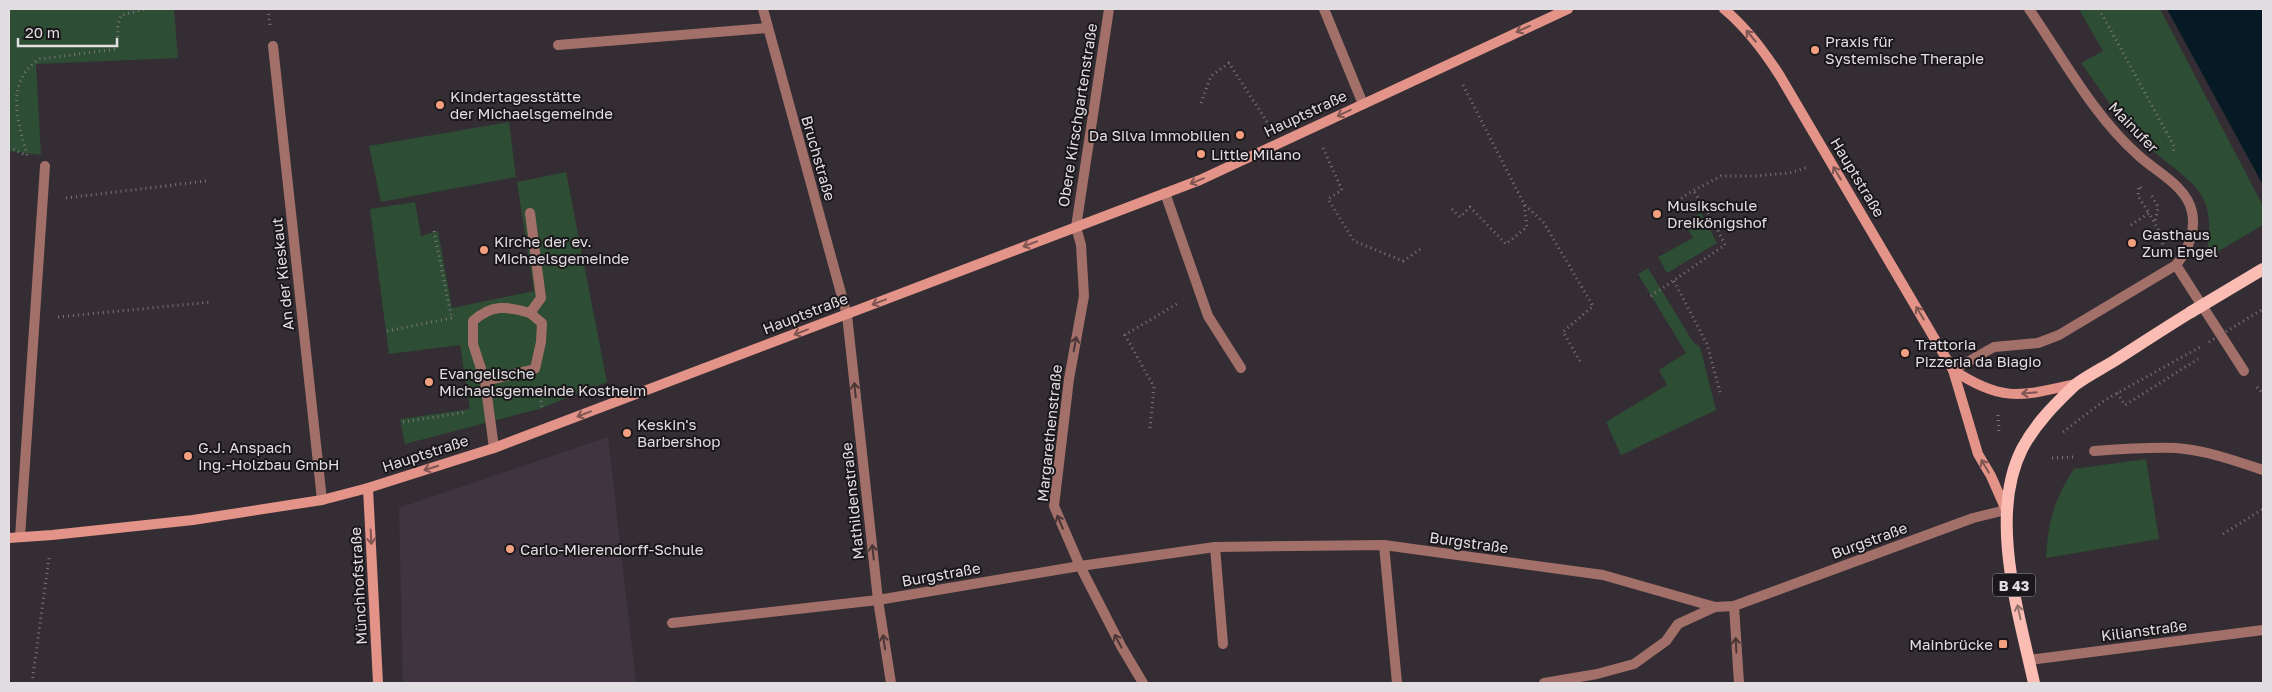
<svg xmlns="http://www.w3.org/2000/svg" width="2272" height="692" font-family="'Golos Text',sans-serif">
<rect width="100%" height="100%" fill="#342e34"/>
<polygon fill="#3f343f" points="608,437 636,683 403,683 399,508"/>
<g fill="#2d4d34">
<polygon points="9,9 174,9 178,58 36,64 41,155 9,151"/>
<path d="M2079,9H2160L2263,206V225L2205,259C2222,187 2187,183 2143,142C2118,119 2101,90 2081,63L2103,51Z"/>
<polygon points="509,122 516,177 381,202 369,146"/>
<polygon points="566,172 607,382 539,409 405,444 400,419 470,409 460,345 389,354 370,209 415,202 421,236 438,231 452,308 534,291 517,182"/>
<polygon points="1701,213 1717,243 1667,273 1658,257 1693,238 1684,222"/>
<polygon points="1648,268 1693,342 1700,347 1716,410 1621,455 1606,422 1667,385 1659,370 1686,353 1638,274"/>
<path d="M2146,459L2159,539L2046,558C2048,522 2054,499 2074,469Z"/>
</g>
<polygon fill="#051a25" points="2167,9 2263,9 2263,185"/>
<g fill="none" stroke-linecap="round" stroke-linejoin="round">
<g stroke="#7b767b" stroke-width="3" stroke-dasharray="1 4" stroke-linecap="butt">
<polyline points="268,9 270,25"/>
<polyline points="2099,9 2174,146 2173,153"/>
<polyline points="1201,103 1211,76 1229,63 1269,125"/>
<polyline points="9,147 27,156"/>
<polyline points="1323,148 1342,190 1328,199 1354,241 1403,261 1422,248"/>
<path d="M27,155C18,122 4,81 40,59L117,49L118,25L121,15L146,9"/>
<polyline points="2141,188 2139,186 2138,196 2149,213"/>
<polyline points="2152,196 2158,207 2155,223"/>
<polyline points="66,198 206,181"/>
<polyline points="1673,204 1689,193 1721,176 1754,176 1789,173 1809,167"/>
<polyline points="1525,205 1544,223 1593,306 1563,332 1580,361"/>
<polyline points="1452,209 1460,217 1470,207 1506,244 1527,227 1524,204 1462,83"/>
<polyline points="2131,225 2149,213 2159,231 2163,245"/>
<polyline points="434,231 451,315"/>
<polyline points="1674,281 1707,344 1720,392"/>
<polyline points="1651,296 1725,245 1715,224 1693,190"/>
<polyline points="58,317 212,302"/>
<polyline points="387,331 452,318"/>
<polyline points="2257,387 2263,394"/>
<polyline points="539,391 542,407"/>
<polyline points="2117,393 2125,405 2198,359"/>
<polyline points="1998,415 1999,433"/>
<polyline points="403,422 467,412"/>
<polyline points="1150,428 1154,387 1125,335 1180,302"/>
<polyline points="2063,432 2105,400 2202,346"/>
<polyline points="2052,458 2074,457"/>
<polyline points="2223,534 2263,509"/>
<polyline points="32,683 49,558"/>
</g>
<g stroke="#a27069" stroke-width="10">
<polyline points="1324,9 1363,104"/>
<polyline points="1165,193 1208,316 1241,368"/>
<polyline points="485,381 535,369 541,342 542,323 530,313"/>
<path d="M494,448L485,381L473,344V321C492,304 507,306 530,313L541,298L530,213"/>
</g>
<g stroke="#a27069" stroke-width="10">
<polyline points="763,9 847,315 878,600 891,683"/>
<polyline points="1109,9 1076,227 1081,245 1084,296 1069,379 1054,506 1080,566 1121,646 1143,683"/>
<polyline points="558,45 767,28"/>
<polyline points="273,46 322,500"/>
<polyline points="2176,265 2244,371"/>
<path d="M1953,370L1994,347L2038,343L2059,335L2176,265C2188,250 2196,232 2192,212C2187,186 2156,172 2138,155C2093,115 2063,58 2029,9"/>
<path d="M2094,451C2121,449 2149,447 2176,448C2205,450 2236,461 2263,470"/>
<polyline points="20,537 45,166"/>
<polyline points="1384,545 1397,683"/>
<polyline points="1215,547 1223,644"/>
<polyline points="1734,606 1739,683"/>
<polyline points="672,623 878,600 1080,566 1215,547 1384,545 1603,575 1715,607 1734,606 1973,518 2006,510"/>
<polyline points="2029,660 2263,630"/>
<polyline points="1544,683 1597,674 1634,664 1666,641 1678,624 1715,607"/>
</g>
<g stroke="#e39388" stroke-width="10">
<path d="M1724,9C1747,28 1764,51 1780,76L1953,370L1978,454L1991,476L2006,510"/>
<path d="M1953,370C2003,403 2021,396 2076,384"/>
<polyline points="368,488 378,683"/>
<polyline points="9,538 52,535 193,520 322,500 368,488 494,448 1200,180 1568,9"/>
</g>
<path stroke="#fbbcb3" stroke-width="12" d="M2034,683C2019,614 1988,516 2022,449C2035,424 2055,404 2075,385C2087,376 2101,369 2114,361C2139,345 2165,328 2191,312"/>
<polyline stroke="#7b767b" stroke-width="3" stroke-dasharray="1 4" stroke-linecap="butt" points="2209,342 2263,309"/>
<polyline stroke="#fbbcb3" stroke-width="12" points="2191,312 2263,269"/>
</g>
<defs><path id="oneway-shaft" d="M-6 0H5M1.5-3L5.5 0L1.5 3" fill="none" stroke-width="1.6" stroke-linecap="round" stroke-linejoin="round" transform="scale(1.25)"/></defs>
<g stroke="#7e5551">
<use href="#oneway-shaft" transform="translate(1523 29) rotate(155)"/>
<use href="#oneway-shaft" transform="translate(1751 36) rotate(-130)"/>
<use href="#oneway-shaft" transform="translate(1344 113) rotate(155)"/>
<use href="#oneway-shaft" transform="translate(1837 173) rotate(-121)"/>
<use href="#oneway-shaft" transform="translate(1197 181) rotate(158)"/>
<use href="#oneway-shaft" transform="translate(1030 244) rotate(159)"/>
<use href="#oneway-shaft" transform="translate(879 302) rotate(159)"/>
<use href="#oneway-shaft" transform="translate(1920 313) rotate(-121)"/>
<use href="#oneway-shaft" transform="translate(801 332) rotate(159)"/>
<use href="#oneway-shaft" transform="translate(2029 393) rotate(175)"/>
<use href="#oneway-shaft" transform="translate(584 414) rotate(159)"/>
<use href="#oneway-shaft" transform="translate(1985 466) rotate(-121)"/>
<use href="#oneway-shaft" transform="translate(431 468) rotate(162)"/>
<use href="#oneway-shaft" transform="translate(371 537) rotate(87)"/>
</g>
<g stroke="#4a3636">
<use href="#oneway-shaft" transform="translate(1075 344) rotate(-80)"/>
<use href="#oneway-shaft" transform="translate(855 390) rotate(-96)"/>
<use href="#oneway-shaft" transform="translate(1060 522) rotate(-113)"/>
<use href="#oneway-shaft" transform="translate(873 552) rotate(-96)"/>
<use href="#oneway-shaft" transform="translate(1118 641) rotate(-118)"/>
<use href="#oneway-shaft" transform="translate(884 642) rotate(-98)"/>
<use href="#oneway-shaft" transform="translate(1736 645) rotate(-93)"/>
</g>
<use stroke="#96726e" href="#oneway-shaft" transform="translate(2019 612) rotate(-102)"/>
<g fill="#f2a080" stroke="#1a171a" stroke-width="2">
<circle cx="1815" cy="50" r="5"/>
<circle cx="440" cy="105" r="5"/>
<circle cx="1240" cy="135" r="5"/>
<circle cx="1201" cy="154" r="5"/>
<circle cx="1657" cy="214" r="5"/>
<circle cx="2132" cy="243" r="5"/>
<circle cx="484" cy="250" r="5"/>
<circle cx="1905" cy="353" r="5"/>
<circle cx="429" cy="382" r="5"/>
<circle cx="627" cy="433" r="5"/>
<circle cx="188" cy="456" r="5"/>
<circle cx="510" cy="549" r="5"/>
<rect x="1998" y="639" width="10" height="10" rx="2.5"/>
</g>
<g text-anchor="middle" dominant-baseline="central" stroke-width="4" stroke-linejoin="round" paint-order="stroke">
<rect fill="#1a171a" stroke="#a5a2a5" stroke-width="1" x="1993" y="573.5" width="42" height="23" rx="4"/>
<g font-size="14" font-weight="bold" fill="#e1dde1">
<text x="2014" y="585">B 43</text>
</g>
<g font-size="15" fill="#e1dde1" stroke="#1a171a" text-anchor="start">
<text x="1825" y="41">Praxis für<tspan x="1825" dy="17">Systemische Therapie</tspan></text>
<text x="450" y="96">Kindertagesstätte<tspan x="450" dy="17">der Michaelsgemeinde</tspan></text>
<text x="1230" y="135" text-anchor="end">Da Silva Immobilien</text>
<text x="1211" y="154">Little Milano</text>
<text x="1667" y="205">Musikschule<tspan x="1667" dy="17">Dreikönigshof</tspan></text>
<text x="2142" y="234">Gasthaus<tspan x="2142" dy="17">Zum Engel</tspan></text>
<text x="494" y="241">Kirche der ev.<tspan x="494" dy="17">Michaelsgemeinde</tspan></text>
<text x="1915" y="344">Trattoria<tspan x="1915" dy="17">Pizzeria da Biagio</tspan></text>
<text x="439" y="373">Evangelische<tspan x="439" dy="17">Michaelsgemeinde Kostheim</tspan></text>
<text x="637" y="424">Keskin's<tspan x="637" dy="17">Barbershop</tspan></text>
<text x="198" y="447">G.J. Anspach<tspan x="198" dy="17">Ing.-Holzbau GmbH</tspan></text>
<text x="520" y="549">Carlo-Mierendorff-Schule</text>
<text x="1993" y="644" text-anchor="end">Mainbrücke</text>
</g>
<g font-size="15" fill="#e1dde1" stroke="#1a171a">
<text transform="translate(1305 113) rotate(-25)">Hauptstraße</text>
<text transform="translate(1077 115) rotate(-81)">Obere Kirschgartenstraße</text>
<text transform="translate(2134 127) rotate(46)">Mainufer</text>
<text transform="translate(819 158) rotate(74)">Bruchstraße</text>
<text transform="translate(1858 177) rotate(59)">Hauptstraße</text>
<text transform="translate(282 274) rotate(-96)">An der Kieskaut</text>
<text transform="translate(805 313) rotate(-21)">Hauptstraße</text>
<text transform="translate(1049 433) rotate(-84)">Margarethenstraße</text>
<text transform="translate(425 453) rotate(-18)">Hauptstraße</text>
<text transform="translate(852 501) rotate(-96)">Mathildenstraße</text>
<text transform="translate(1869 540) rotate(-20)">Burgstraße</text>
<text transform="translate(1469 542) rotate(8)">Burgstraße</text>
<text transform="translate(941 574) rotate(-10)">Burgstraße</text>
<text transform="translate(358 586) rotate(-93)">Münchhofstraße</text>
<text transform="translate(2144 630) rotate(-7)">Kilianstraße</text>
</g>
</g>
<rect width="2272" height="692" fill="none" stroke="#e1dde1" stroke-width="20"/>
<path d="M18 38v8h99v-8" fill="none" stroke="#e1dde1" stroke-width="2.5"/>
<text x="25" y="38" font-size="15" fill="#e1dde1" stroke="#1a171a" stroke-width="4" paint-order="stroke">20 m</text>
</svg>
